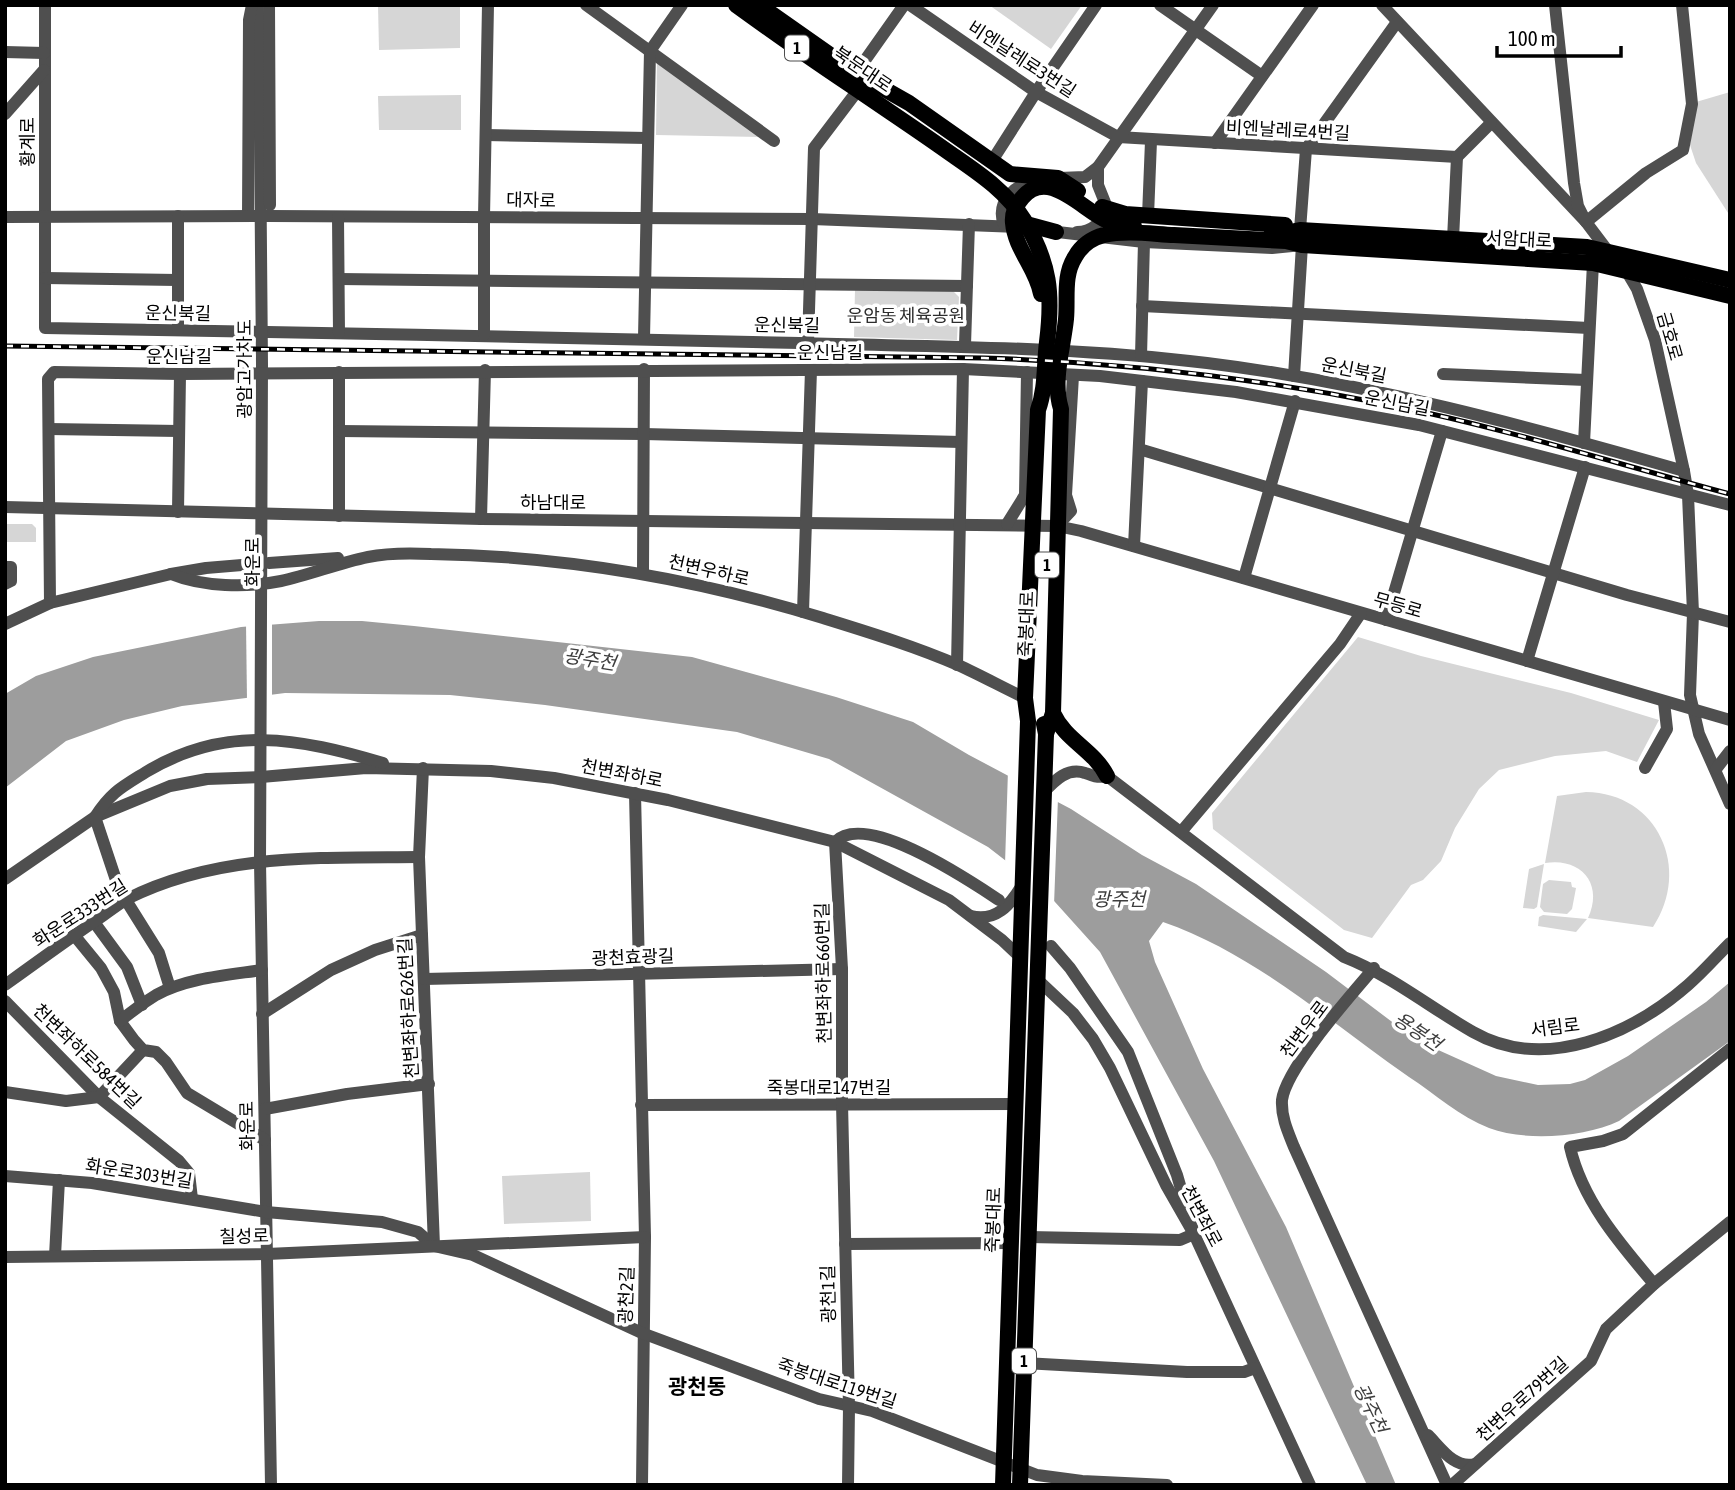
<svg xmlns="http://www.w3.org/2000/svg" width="1735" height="1490" font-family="'Asap Condensed','Noto Sans KR',sans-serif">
<rect width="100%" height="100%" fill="#fff"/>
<g fill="#d6d6d6">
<polygon points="378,5 460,5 460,48 379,50"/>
<polygon points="989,5 1082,5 1051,49"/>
<polygon points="657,59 760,137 656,135"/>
<polygon points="1730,92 1730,216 1696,163 1690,145 1696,102"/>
<polygon points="461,95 461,130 379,130 378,96"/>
<polygon points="855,289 953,291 959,297 957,340 854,337"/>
<polygon points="5,524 32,524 36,528 36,542 5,542"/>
<polygon points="1358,637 1421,656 1571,693 1659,720 1637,762 1606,751 1555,756 1499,770 1479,789 1455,828 1441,861 1423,880 1411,885 1372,938 1344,930 1213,829 1212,813"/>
<path d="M1586,792C1658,793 1692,869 1653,927L1588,918C1604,884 1581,857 1545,863L1557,796Z"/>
<polygon points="1544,864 1537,907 1534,909 1523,908 1529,869"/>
<polygon points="1549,880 1571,882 1572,887 1576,888 1572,909 1567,914 1544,912 1540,907 1543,884"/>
<polygon points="1543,915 1587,919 1576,932 1538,926 1539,917"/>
<polygon points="590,1172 591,1221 504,1224 502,1176"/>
</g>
<path fill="#9d9d9d" d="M319,621H362L414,626L692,657L836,697L913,722L969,755L1071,809L1142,855L1196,884L1326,972L1416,1040L1496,1076L1538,1085L1570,1084L1585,1080L1628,1056L1706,1002L1730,982V1041L1619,1121C1585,1137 1526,1142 1489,1128C1460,1117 1435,1094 1409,1077C1330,1022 1255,954 1163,922L1149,941L1155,962L1203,1069L1286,1227L1396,1485H1367L1214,1161L1100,952L1046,892L988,847L829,759L737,732L545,705L450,695L285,693L182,706L124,720L66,741L5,788V694L36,676L93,657L241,627Z"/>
<g fill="#fff">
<polygon points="272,621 272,698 247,701 246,623"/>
<polygon points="1008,770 1058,798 1054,905 1044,894 1005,864"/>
</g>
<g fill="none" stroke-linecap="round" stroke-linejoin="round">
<g stroke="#4f4f4f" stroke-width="12">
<path d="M45,5V328C297,333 548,336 800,343C936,347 1071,346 1207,363C1369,383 1527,426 1684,471"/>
<polyline points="257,5 259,22 262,365 260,862 271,1485"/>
<polyline points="269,5 270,205"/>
<polyline points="586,5 774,141"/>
<polyline points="910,5 1036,92 1118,137 1457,157"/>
<polyline points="1160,5 1262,76"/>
<polyline points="1382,5 1586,222 1611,255"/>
<polyline points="1555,5 1574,183 1578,206 1586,222 1646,173 1683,150 1692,104 1682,5"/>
<polyline points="5,52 44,53"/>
<polyline points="856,73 904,5"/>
<polyline points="5,114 44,70"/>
<polyline points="486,135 648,138"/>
<polyline points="1215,143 1313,5"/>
<polyline points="1457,157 1491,123"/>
<polyline points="992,161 1036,92 1096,5"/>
<polyline points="1059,178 1085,177 1098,167 1213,5"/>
<polyline points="248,216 249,20 252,5"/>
<polyline points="1148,216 1151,141"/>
<polyline points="5,217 270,216 812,219 1020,227"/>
<polyline points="338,217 339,333"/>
<path d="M1004,225C995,201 1016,184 1037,180"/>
<polyline points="1300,230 1306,149 1397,22"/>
<polyline points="1049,231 1144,242 1272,248 1302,245 1294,376"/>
<path d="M1077,232C1093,232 1100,222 1108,210L1098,185V167"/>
<polyline points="1453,239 1457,157"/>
<polyline points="1624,267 1637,289 1655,340 1684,471 1688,495 1693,613 1690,695 1699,734 1730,804"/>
<polyline points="45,278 177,280"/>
<polyline points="339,279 967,286"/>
<polyline points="1142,306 1589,328"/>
<polyline points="178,330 178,216"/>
<polyline points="484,335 484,217 488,5"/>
<polyline points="644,338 650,51 682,5"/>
<polyline points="808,343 814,148 858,90"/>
<polyline points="965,345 969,224"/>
<polyline points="1141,356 1144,242"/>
<polyline points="339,372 339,516"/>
<polyline points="1443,374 1586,380"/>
<polyline points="49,429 179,431"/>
<polyline points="339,431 644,434 961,442"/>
<polyline points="1584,443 1593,263"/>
<polyline points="1139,449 1627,595 1730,622"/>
<polyline points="5,507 481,519 1057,526 1081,531 1730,720"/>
<polyline points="178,512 180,374"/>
<polyline points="481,519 485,370"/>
<polyline points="1007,524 1025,495 1027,372"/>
<polyline points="1057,526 1071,511 1066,495 1073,376"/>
<polyline points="1134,546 1142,381"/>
<polyline points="269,563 338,558"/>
<polyline points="5,567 11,567 11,581 5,584"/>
<polyline points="643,573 644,369"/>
<polyline points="171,574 206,568 254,564"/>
<polyline points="1244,578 1295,401"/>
<polyline points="50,603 48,379 54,372 180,374 963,369 1100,376 1236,392 1419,425 1730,505"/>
<polyline points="803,612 811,370"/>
<polyline points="1386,620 1442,431"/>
<path d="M5,624L50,603L171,574C203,587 247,588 281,581C310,575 338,563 368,557C387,553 411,553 431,554C564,556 696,579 823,618C868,632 914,646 958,665C980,675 1002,687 1025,698"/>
<polyline points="1527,661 1585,467"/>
<polyline points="957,665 963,369"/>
<polyline points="423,768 419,857 434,1246"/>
<polyline points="1645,768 1667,729 1664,702"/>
<polyline points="1716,769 1730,751"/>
<path d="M1044,792C1055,780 1068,767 1085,773C1096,776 1094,778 1107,776L1344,957C1392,976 1429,1007 1473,1032C1545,1073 1632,1034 1688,985C1703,972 1716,957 1730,943"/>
<polyline points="635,793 645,1237 642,1485"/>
<polyline points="1181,832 1340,644 1361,613"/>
<polyline points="5,879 95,817 170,786 207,779 261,777 366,768 491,771 554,778 668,800 835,842 949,900 1002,940 1020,957"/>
<path d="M971,916C996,922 1010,905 1021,887"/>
<polyline points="94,922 127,967 142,1005"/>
<polyline points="74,935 101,968 114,992 120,1021 134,1040 143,1050 156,1052 166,1062 187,1093 265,1140"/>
<path d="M1374,968C1351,995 1286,1068 1282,1100C1281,1117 1288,1132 1294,1147L1447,1485"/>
<polyline points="424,979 842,969"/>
<polyline points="1038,980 1073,1013 1093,1039 1110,1068 1166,1185 1194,1234 1310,1485"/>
<path d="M5,985C34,964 63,943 92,923C104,916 115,906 127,899C218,853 320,858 419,857"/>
<path d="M170,988L159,953L119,889L95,817C111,792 122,787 146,772C226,724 299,738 383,763"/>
<polyline points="5,1001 99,1097 179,1161 189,1173 192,1199"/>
<polyline points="262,1014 331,970 375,950 422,935"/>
<path d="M120,1021C131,1012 143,1003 156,995C186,978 228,975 262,970"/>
<polyline points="5,1092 66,1101 99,1097 143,1050"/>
<polyline points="641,1105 1016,1104"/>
<polyline points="265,1109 347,1094 429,1084"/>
<polyline points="5,1176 92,1183 266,1212 382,1222 418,1232 434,1246 473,1255 642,1333 819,1399 872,1411 1037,1475 1082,1481 1167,1485"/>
<polyline points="1029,1237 1180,1240 1194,1234 1177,1175 1128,1052 1070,968 1051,946"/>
<polyline points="845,1244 1011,1243"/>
<polyline points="55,1256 59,1180"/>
<polyline points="5,1257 267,1254 645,1237"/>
<path d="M1654,1284C1620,1244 1582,1200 1570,1147L1603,1141L1623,1134L1730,1049"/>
<polyline points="1024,1363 1187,1372 1244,1372 1255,1368"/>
<path d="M1428,1435C1441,1448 1454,1469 1475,1464"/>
<path d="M848,1485L849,1407L842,1103V969L835,842C866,810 970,881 999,900"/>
<polyline points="1452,1485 1591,1361 1606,1329 1654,1284 1730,1222"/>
</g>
<g stroke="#000" stroke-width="16">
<path d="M736,5C776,34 817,63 858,90C890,112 922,133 954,156C980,174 1007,192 1024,220C1050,263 1053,294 1047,342C1044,365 1046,388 1038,410L1025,698L1028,721L1003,1485"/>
<polyline points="759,5 863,78"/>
<polyline points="856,73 909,103 1010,174 1058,178 1078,191"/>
<polyline points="1102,207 1125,214 1285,225"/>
<polyline points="1019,222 1056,232"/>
<polyline points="1272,232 1285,233 1300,230 1587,247 1730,280"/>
<path d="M1041,294C1037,269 1015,249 1013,223C1012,214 1016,205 1022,198C1048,166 1083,211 1108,221C1116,224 1125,225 1134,226"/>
<path d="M1053,713C1066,741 1093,749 1107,776"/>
<path d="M1046,734L1053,713L1061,409C1052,380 1063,349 1066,319C1068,298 1063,276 1075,257C1081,246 1092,238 1104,235C1126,230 1152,234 1174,235C1211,237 1248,239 1286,241L1302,245L1593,263L1730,296"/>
<polyline points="1020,1485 1046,734 1044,724"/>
</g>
<g stroke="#000" stroke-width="5">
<path id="rail" d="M5,346L984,358C1121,362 1256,378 1390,405C1505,428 1617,464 1730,494"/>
</g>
<use href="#rail" stroke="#fff" stroke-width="2.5" stroke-dasharray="8" stroke-linecap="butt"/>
</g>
<g text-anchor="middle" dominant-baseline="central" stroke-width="7" stroke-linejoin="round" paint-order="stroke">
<g fill="#fff" stroke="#4c4c4c" stroke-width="2">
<rect x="785" y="35.5" width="24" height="25" rx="5"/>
<rect x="1035" y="552.5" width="24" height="25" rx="5"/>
<rect x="1012" y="1348.5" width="24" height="25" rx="5"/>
</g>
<g font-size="16" font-weight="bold" fill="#000">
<text x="797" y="48">1</text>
<text x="1047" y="565">1</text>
<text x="1024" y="1361">1</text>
</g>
<g font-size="18" fill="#000" stroke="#fff">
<text transform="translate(1022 59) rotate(33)">비엔날레로3번길</text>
<text transform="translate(863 69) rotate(34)">북문대로</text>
<text transform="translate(1288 130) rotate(3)">비엔날레로4번길</text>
<text transform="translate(27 142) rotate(-90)">황계로</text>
<text transform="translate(531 200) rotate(1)">대자로</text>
<text transform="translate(1519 239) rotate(3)">서암대로</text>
<text transform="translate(178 313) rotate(1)">운신북길</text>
<text transform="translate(787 325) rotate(1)">운신북길</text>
<text transform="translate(1670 336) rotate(74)">금호로</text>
<text x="830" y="352">운신남길</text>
<text x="179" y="356">운신남길</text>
<text transform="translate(244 369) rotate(-90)">광암고가차도</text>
<text transform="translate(1354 370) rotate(11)">운신북길</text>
<text transform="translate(1397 403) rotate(11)">운신남길</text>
<text x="553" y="502">하남대로</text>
<text transform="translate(252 562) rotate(-90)">화운로</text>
<text transform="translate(709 570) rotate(13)">천변우하로</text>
<text transform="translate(1398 605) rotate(16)">무등로</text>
<text transform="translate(1026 624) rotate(-88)">죽봉대로</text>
<text transform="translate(622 773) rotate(11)">천변좌하로</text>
<text transform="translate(80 913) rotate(-33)">화운로333번길</text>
<text transform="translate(633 957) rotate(-2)">광천효광길</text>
<text transform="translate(823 973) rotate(-91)">천변좌하로660번길</text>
<text transform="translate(408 1008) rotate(-93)">천변좌하로626번길</text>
<text transform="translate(1555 1027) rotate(-7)">서림로</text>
<text transform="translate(1304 1029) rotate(-53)">천변우로</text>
<text transform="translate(87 1056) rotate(44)">천변좌하로584번길</text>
<text x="829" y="1087">죽봉대로147번길</text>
<text transform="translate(247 1126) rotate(-91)">화운로</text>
<text transform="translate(139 1173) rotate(9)">화운로303번길</text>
<text transform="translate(1202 1216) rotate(62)">천변좌로</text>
<text transform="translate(993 1220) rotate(-88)">죽봉대로</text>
<text transform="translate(244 1236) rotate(-1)">칠성로</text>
<text transform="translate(828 1294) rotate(-91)">광천1길</text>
<text transform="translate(626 1295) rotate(-88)">광천2길</text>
<text transform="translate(837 1383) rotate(18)">죽봉대로119번길</text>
<text transform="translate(1522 1399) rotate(-42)">천변우로79번길</text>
</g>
<g font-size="18" fill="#2d2d2d" stroke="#fff">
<text x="906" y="315">운암동 체육공원</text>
</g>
<g font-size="19" font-style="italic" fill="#3e3e3e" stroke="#fff">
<text transform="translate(590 659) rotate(9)">광주천</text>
<text x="1119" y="899">광주천</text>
<text transform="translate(1418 1031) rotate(34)">용봉천</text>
<text transform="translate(1371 1408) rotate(64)">광주천</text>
</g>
<g font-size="21" font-weight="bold" fill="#000" stroke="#fff">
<text x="697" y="1386">광천동</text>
</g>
</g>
<rect width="1735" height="1490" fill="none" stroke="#000000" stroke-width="14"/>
<path d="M1497 46v10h124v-10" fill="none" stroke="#000000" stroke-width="3.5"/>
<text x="1508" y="46" font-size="21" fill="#000000" stroke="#ffffff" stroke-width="5" paint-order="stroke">100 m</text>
</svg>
